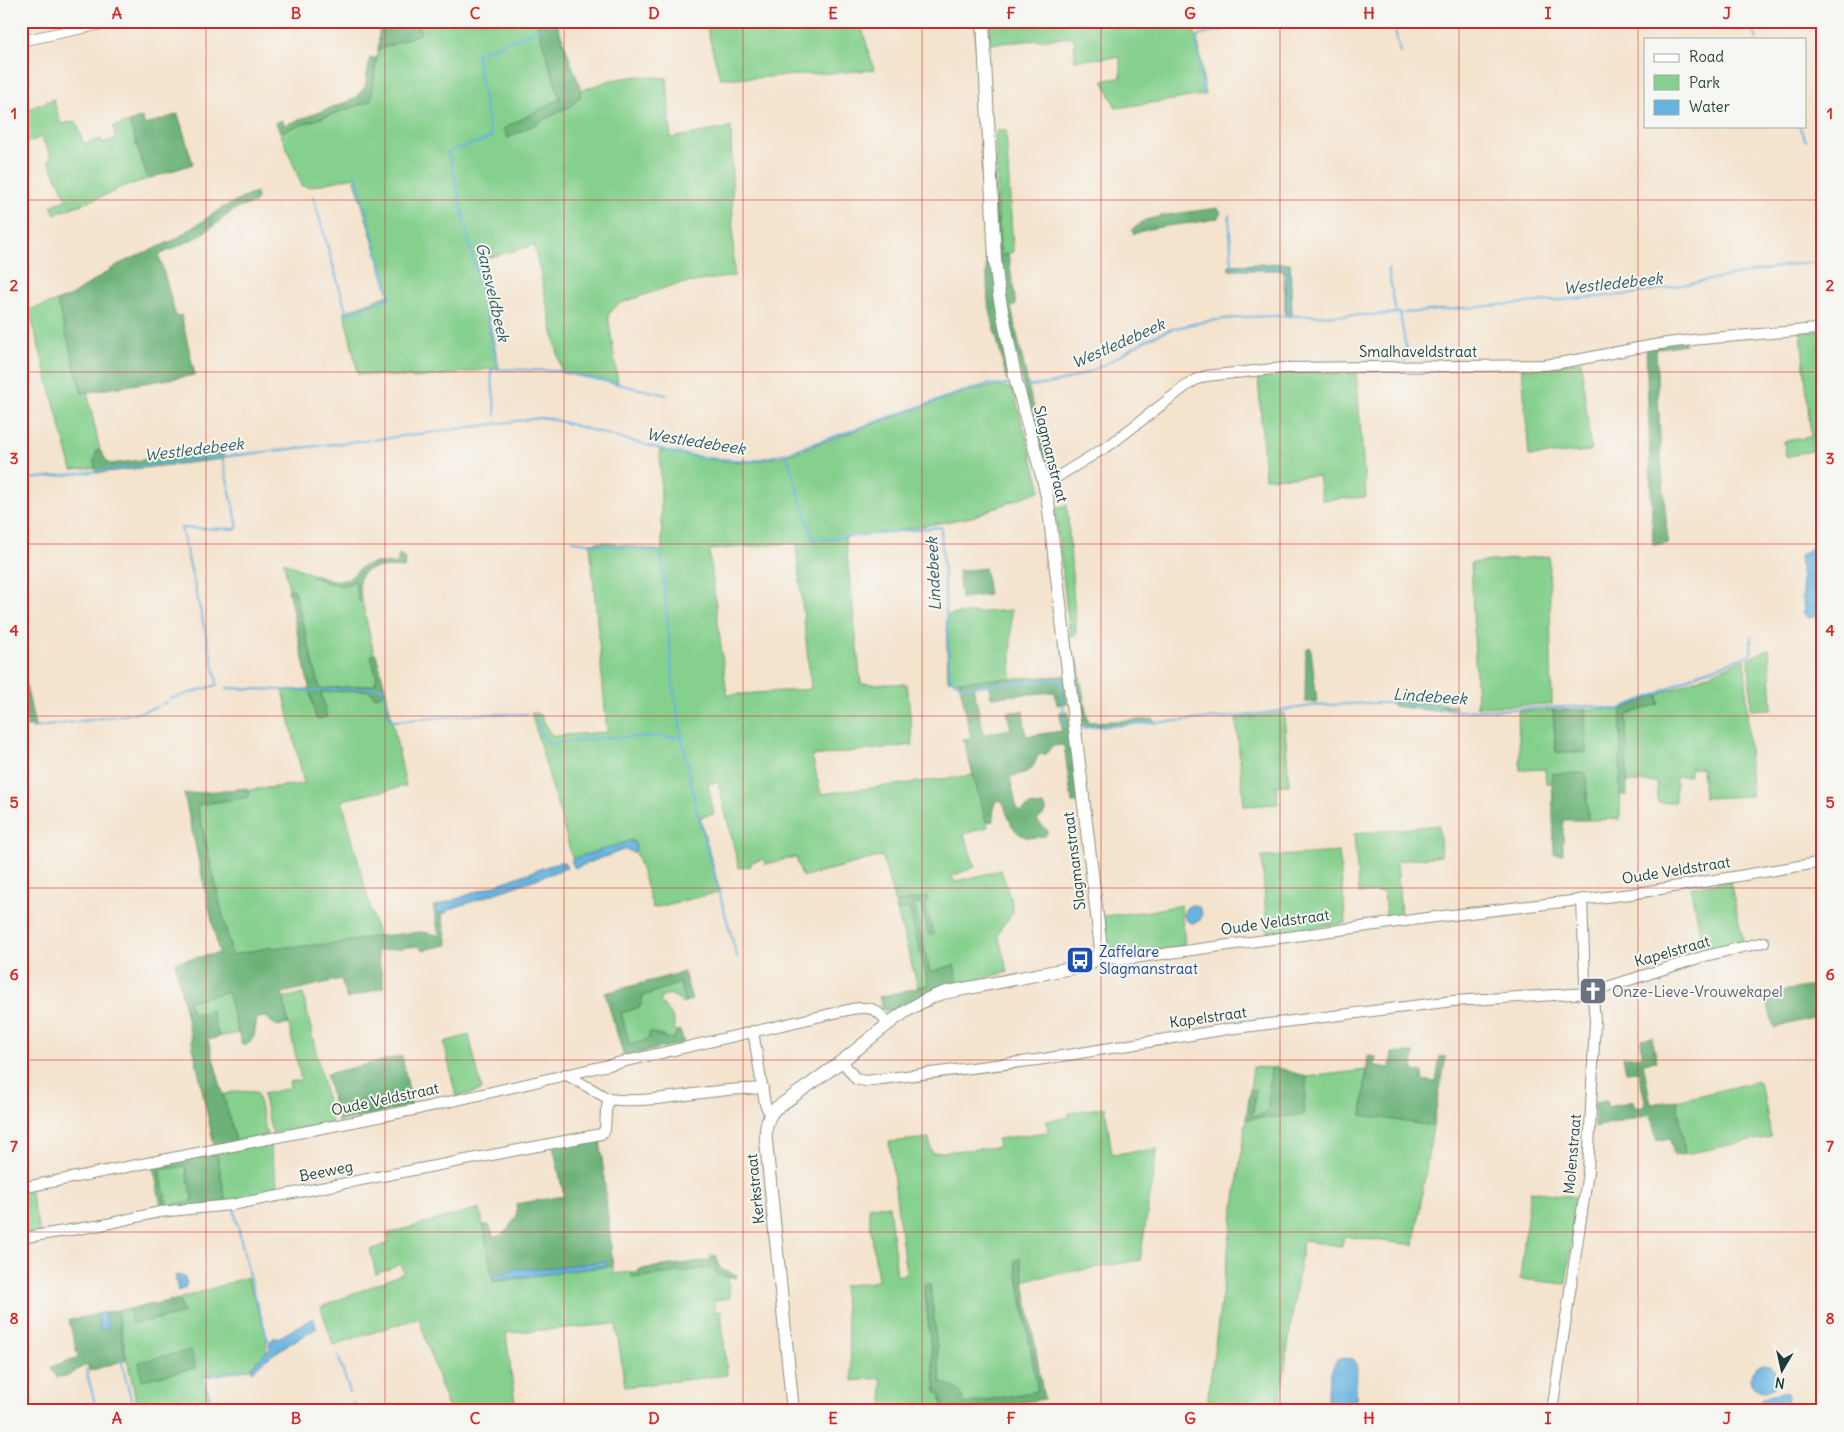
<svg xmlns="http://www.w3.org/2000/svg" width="1844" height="1432" font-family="Delius,sans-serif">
<rect width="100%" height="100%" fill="#f6f6f2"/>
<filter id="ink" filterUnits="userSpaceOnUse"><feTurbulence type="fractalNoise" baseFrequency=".02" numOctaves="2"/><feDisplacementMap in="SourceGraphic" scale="10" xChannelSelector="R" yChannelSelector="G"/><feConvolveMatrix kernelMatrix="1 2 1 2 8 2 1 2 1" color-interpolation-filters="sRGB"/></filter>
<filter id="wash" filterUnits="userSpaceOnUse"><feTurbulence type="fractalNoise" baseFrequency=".0096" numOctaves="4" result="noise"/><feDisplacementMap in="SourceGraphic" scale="20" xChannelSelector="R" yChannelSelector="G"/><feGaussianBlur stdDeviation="1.12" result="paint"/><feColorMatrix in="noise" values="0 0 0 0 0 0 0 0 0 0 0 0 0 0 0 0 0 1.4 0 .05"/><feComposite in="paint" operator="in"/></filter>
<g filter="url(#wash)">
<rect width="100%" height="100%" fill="#f4e3cd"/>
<g fill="#85d08d" stroke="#528660" fill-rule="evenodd">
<polygon points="418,21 549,21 537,25 560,99 504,129 508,138 580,97 580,91 611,80 638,76 667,78 671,138 731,127 734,276 673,285 618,304 608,315 618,383 562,373 534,245 477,261 499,368 418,378 358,374 344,312 389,295 354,177 309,187 302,186 280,132 371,101 378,50 420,34"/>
<polygon points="705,21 860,21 874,70 753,78 720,78"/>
<polygon points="989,21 1191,21 1199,47 1205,95 1116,108 1103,80 1121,78 1120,57 1075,60 1074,37 990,44"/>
<polygon points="53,99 61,124 76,121 84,144 101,139 103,143 116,138 113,127 129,122 148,179 115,189 116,191 55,214 51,206 67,199 48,160 52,158 41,137 21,146 21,104 26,102 29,109"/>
<polygon points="1006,130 1013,252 1000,256 995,135 997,131"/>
<polygon points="57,301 82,393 87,392 100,450 97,450 94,461 95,468 72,470 29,310"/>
<polygon points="1823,330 1823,448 1786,457 1784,441 1811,437 1801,333"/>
<polygon points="1581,361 1591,451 1529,456 1522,368"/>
<polygon points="1356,370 1366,497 1322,500 1318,476 1265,478 1258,375"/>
<path d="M996,386L1013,389L1041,490L972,517L896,531L845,537L861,684H907L913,745L812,756L821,794L974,775L988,827L964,834L975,867L952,876L954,882L1001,870L1012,903L1013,913L1001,928L998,935L1008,972L958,984L954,965L930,972L914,905L921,904L929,935L925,903L926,897L895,903L882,856L802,877L796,857L765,864L764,859L751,862V866L739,868L718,782L708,784L714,814L700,817L720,892L653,908L632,840L573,861L531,712L541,715L548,730L553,736L607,732L590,543L604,542L662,551L660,450C689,456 719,462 749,462C761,461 773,458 784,456L956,395L985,387ZM796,543L811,689L727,695L709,550Z"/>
<polygon points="1067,505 1076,629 1076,635 1070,636 1055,508"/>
<polygon points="1549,556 1552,704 1477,707 1471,563"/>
<polygon points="284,562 337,585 344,586 355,581 359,602 362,601 374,654 371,655 377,678 374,685 320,689 294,589 289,589"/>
<polygon points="1011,610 1011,679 959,681 948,680 946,615"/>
<polygon points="1769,649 1772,709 1751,710 1749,658"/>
<polygon points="1073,659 1078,659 1080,677 1074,678"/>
<polygon points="1745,659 1751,796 1704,798 1702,768 1690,768 1690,776 1676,776 1675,802 1658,803 1657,782 1626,782 1626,715 1658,704 1658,695"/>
<polygon points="385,688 406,786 342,800 378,936 335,944 268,948 232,955 197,804 249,797 248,790 304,784 283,690 310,689 316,718 321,692 369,690 374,696 384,693"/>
<polygon points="21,693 29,727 21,728"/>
<polygon points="1585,709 1621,709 1620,819 1588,820 1586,773 1552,774 1552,783 1546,783 1545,769 1520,770 1518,711 1553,710 1556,752 1585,752"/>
<polygon points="1284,713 1289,785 1276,786 1278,804 1244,806 1236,719"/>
<polygon points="1439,825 1441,856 1397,861 1401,916 1386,918 1384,892 1359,893 1354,834"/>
<polygon points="1339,852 1346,923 1267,934 1262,857"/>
<polygon points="1730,881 1744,944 1705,953 1690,887"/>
<path d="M1181,905L1185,946L1124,956C1116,955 1111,953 1107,945L1103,916L1150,911Z"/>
<polygon points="909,908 929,985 918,987 897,911"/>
<polygon points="680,983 685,1002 681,1003 679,999 669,994 662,997 660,1001 672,1016 676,1033 673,1039 666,1038 656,1033 649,1036 648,1039 630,1046 621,1013 640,1007 643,996"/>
<polygon points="227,992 238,1033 219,1037 211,1010 192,1015 188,1001"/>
<polygon points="303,994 332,1123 273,1133 271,1129 263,1094 290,1088 289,1082 301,1080 283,998"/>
<polygon points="469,1035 482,1090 456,1097 444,1042"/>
<polygon points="1253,1067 1271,1068 1267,1114 1252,1116 1256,1091 1250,1090"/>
<polygon points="1366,1070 1362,1115 1433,1126 1414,1245 1344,1236 1342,1246 1303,1241 1280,1402 1333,1411 1206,1411 1246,1119 1303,1115 1307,1077"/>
<polygon points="1758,1081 1764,1097 1771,1137 1685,1154 1677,1101"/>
<polygon points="236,1091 257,1092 267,1135 236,1141 223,1095"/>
<polygon points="1105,1107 1112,1154 1157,1149 1140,1260 1024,1280 1020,1259 1015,1260 1038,1391 965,1404 941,1383 930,1285 924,1285 936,1391 941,1396 943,1411 884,1411 881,1378 853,1381 843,1286 878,1281 868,1207 889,1205 897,1276 906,1274 889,1142 929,1138 932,1153 999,1147 997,1139 1048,1132 1047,1121 1069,1117 1069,1113"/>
<polygon points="269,1142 279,1193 226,1203 217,1154"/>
<polygon points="185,1166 193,1202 167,1206 159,1170"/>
<polygon points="30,1190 40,1234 21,1236 21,1192"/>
<polygon points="1530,1191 1577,1197 1566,1284 1520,1279"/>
<polygon points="480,1208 493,1282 562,1271 613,1266 613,1274 631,1272 634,1278 711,1267 718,1275 728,1277 730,1298 714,1300 716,1312 721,1311 727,1375 625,1387 616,1324 506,1333 516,1411 449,1411 419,1318 333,1345 321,1307 404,1273 401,1264 376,1274 370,1250 389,1243 387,1234"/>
<polygon points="247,1277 267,1337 266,1358 249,1369 202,1376 213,1405 188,1411 138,1411 117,1310 129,1309 132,1324 182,1314 179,1299"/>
</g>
<g fill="#6cb278" stroke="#467856" fill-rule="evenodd">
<polygon points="380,21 418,21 420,34 378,50"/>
<polygon points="549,21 556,21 580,87 580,97 571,106 508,138 503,129 560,99 537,24"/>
<polygon points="975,21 979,21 1012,381 1007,381 988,302"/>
<polygon points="370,58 376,58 371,101 280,132 276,123 282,120 285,125 354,99 365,87"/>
<polygon points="178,114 193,164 148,179 129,122 142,117 145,125"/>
<polygon points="256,192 257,200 254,203 235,209 200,236 159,255 176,317 181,315 195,375 82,393 57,301 69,297 119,264 174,240 222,208"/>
<path d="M1218,208L1221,212L1218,218C1190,226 1161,223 1134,234L1132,230L1145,220L1166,215Z"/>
<polygon points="1008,253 1016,305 1011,307 1031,398 1056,473 1048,476 1023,385 1006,307 1000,256"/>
<polygon points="1290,263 1292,314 1285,314 1284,270 1229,270 1229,265"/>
<polygon points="1683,335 1685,344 1656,349 1661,460 1668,543 1653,545 1646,348 1658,346 1657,339"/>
<polygon points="222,449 224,459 96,473 94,461 97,450 100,450 108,463 111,464"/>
<path d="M399,554L402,555L405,560L404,568C392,568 366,563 360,578C358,584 361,595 362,601L359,602L355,581C338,589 329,583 312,576L314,574L333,580H347C352,577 356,571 362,567C372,561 386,563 397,564Z"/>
<polygon points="985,568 989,595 961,598 958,571"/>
<polygon points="294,589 320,689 374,685 377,678 371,655 376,654 385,688 384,693 379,696 374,696 369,690 321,692 327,717 316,719 288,590"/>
<polygon points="1309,647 1311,650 1317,702 1305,702 1306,650"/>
<polygon points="21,670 23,672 35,726 29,727 21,693"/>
<path d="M1064,676L1067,703L1057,705L1055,692L991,697L989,685L973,687L984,734L1011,729L1007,712L1023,711L1026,736L1062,731L1060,712H1068L1080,802L1072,803L1064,745L1052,746L1046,754L1038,755C1031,774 1029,771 1010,777L1017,809L1021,812L1030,805L1037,806L1043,805L1046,808V812L1037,821L1048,831L1045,836C1023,841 1015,835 1007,814C1005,808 1005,805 1001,800L996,801L993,808L994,821L986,822L963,739L971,738L959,681Z"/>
<polygon points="1080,677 1088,722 1154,719 1155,723 1080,726 1074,678"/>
<polygon points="1658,695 1659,704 1626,715 1627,795 1620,795 1621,709"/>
<polygon points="1413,697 1456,707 1441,708 1440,711 1433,711 1393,706 1391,699"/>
<polygon points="1585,709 1586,752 1556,752 1553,710"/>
<polygon points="1586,773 1588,820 1563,820 1563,854 1554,854 1552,774"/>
<path d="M247,788L249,797L197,805L232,955L268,948L335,944L378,936L422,932L439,935L433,906L440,905L448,945L422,950L418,946L377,951L384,987L347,999L341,979L282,993L288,1024C277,1028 274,1025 266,1017L257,1018L254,1037L247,1045H242L227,992L188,1001L193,1015L211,1010L219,1037L208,1040L236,1141L214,1146L175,962L219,953L184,794Z"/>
<polygon points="927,897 928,902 925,903 934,934 929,935 921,904 914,905 930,972 954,965 958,984 931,990 895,1012 889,1012 883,1009 879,997 929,985 909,908 897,911 895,903"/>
<polygon points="684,972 692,1000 685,1002 680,983 643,996 640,1007 621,1013 630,1045 648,1039 650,1032 666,1038 673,1039 678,1030 680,1031 684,1043 624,1057 605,993"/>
<polygon points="1823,984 1823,1015 1774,1028 1765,994"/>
<polygon points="1652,1037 1657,1061 1643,1063 1651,1104 1677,1100 1685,1154 1674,1156 1670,1138 1657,1141 1650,1114 1595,1127 1595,1102 1607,1101 1608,1107 1633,1101 1635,1108 1646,1105 1638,1071 1626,1072 1623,1057 1642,1056 1641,1039"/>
<polygon points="1392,1053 1414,1053 1413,1071 1423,1072 1422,1080 1436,1082 1440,1056 1446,1057 1433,1126 1362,1115 1368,1056 1376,1057 1375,1066 1390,1068"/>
<polygon points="402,1056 412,1106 338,1122 326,1074"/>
<polygon points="1276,1067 1307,1077 1303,1115 1246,1119 1250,1090 1256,1090 1252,1116 1267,1113 1271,1068"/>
<path d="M600,1138L613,1266L562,1271L493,1282L484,1225H489L494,1237C506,1236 511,1224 517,1215L516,1204L564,1196L553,1146Z"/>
<path d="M217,1154L226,1203L162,1210L153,1165ZM185,1166L193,1201L167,1206L160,1170Z"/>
<polygon points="716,1255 720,1269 737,1275 736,1278 718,1275 711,1268 633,1278 631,1272 640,1271 640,1269 711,1260 710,1256"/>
<path d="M1020,1258L1044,1399L966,1411H943L941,1396L936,1391L924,1285L930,1284L941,1383C956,1385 961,1391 965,1404L1038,1391L1015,1260Z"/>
<polygon points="179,1299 183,1314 132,1324 129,1309"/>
<polygon points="117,1310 126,1360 89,1371 87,1364 68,1376 57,1377 52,1371 51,1367 78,1357 69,1320"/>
<polygon points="191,1350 196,1368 142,1380 139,1362"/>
</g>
<g fill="#67b3e0" stroke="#43788a">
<polygon points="1810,549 1814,549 1818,552 1823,599 1823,615 1808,618 1804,614 1800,556 1801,554"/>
<polygon points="630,841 635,843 636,849 633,853 626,849 575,868 571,861 575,858"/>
<polygon points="559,862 564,862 567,868 448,910 446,913 438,914 437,906"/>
<circle cx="1193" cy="914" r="9"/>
<polygon points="607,1261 608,1264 605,1266 508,1279 495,1279 493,1272 506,1274 516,1268 536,1269"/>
<polygon points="179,1275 184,1277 187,1282 185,1288 178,1291 175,1276"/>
<polygon points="100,1313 105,1314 108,1328 106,1330 100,1329 98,1316"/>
<path d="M313,1318L317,1328C294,1341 271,1353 252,1372L251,1370L257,1361L270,1349L269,1344L273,1338H278Z"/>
<path d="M1339,1358L1353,1359L1357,1364L1356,1399L1353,1405C1345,1410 1332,1409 1327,1400C1326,1389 1331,1365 1339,1358Z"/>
<circle cx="1764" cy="1378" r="13"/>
<polygon points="1781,1392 1788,1393 1787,1411 1759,1411 1758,1403 1763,1398"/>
</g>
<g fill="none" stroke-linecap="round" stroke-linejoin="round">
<g stroke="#67b3e0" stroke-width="2">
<polyline points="1393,21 1400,53"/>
<polyline points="1749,21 1757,39"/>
<polyline points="549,25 567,21"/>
<polyline points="1202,93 1197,39 1200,35 1266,21"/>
<polyline points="1799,126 1806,141"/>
<polyline points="452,167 448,152 491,138 476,54 541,28"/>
<polyline points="453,171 497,361 498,369 491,370 491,373 496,416"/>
<polyline points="313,196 347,314 390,297 356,174"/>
<polyline points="1229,215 1232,268 1287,267 1289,317"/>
<polyline points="1388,269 1396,313"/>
<polyline points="1404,313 1633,294 1795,264 1823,262"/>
<polyline points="498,369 558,371 667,395"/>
<path d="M1026,386C1050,387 1085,375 1106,364C1128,351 1149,336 1173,329C1246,308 1325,320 1400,313L1407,355L1405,362"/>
<polyline points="373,440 539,418 547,418 672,452 706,458 752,461 786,453 968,390 988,384 1008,385"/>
<polyline points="786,453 813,538 815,540 941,527 950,678 962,687 1060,679 1065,726"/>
<polyline points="21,480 369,440"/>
<polyline points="572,541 661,552 674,691 684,747 696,807 737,957"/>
<polyline points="226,688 314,691 382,687 390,720 394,721 486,714 528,714"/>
<polyline points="170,699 217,685 216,677 181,528 236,529 238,527 222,457"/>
<polyline points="162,704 167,702"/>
<polyline points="537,719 541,732 548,744 612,737 682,737"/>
<polyline points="1084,724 1084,728 1244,716 1311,706 1367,703 1395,703 1460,711 1593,706 1619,710 1625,706 1657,694 1697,674 1749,655 1751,652 1751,636"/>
<polyline points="33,728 138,713 159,706"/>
<polyline points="234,1209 249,1275 268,1340 272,1343"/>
<polyline points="338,1355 350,1393"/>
<polyline points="121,1359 134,1411"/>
<polyline points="86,1370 97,1411"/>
<polyline points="353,1402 356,1411"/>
<polyline points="215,1411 203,1377 245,1370"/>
</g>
</g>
</g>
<g filter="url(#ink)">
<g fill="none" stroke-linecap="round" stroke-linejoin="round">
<g stroke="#8a9080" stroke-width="12">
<g id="minor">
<polyline points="21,41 116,21"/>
<path d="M1044,483L1057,477L1111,444L1186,386L1195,380L1206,376L1283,368L1544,365C1588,360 1631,347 1675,342C1724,336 1774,334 1823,328"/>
<polyline points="1099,955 1119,960 1427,918 1631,894 1823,862"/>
<polyline points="1593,999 1604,988 1705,956 1764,942"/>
<polyline points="753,1031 765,1104 770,1115"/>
<polyline points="842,1061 856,1079 865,1081 1037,1060 1228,1029 1453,1001 1589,993"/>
<polyline points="565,1074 609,1099"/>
<path d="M21,1188L418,1109L852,1009C873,1006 876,1009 890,1024"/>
<path d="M21,1238L102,1225L159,1212L231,1205L601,1134L605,1130L606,1111L609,1099C648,1104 689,1093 728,1090C740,1089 751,1089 763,1088"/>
<polyline points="1552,1411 1588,1172 1595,1020 1593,999 1585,982 1582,899"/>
</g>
</g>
<g stroke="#8a9080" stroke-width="14">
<path id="major" d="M793,1411L766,1141C765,1129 766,1118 775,1109C799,1092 824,1075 847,1057C877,1034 906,1005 943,993L1087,965L1096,959L1101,949L1048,502L1044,483L1016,381L999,295L995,259L983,21"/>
</g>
<use href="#minor" stroke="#fff" stroke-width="10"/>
<use href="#major" stroke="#fff" stroke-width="12"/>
</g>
</g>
<path fill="none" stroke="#d62828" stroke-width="1" stroke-opacity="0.55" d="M206,21V1411M385,21V1411M564,21V1411M743,21V1411M922,21V1411M1101,21V1411M1280,21V1411M1459,21V1411M1638,21V1411M21,200H1823M21,372H1823M21,544H1823M21,716H1823M21,888H1823M21,1060H1823M21,1232H1823"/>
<defs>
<g id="bus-square" transform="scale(1.4375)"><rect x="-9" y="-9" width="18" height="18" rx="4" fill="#1a4fb4" stroke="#f6f6f2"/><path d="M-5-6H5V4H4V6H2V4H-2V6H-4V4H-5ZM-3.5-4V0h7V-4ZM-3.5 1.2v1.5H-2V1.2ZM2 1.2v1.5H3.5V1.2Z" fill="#fff"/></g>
<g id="church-square" transform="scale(1.4375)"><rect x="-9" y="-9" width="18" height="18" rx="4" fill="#6b7280" stroke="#f6f6f2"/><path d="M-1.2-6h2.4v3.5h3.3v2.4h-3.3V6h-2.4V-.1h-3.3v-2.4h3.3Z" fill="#fff"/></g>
</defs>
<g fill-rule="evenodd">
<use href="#bus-square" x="1080" y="960"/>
<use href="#church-square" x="1593" y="991"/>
</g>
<g text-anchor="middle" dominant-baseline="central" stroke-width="4" stroke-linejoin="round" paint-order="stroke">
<g font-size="15" fill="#1f3d34" stroke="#f6f6f2">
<text x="1418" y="351">Smalhaveldstraat</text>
<text transform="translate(1051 454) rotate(76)">Slagmanstraat</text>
<text transform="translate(1074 861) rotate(-97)">Slagmanstraat</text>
<text transform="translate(1676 870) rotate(-9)">Oude Veldstraat</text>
<text transform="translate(1275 922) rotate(-8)">Oude Veldstraat</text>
<text transform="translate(1672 951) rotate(-16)">Kapelstraat</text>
<text transform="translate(1208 1017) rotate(-8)">Kapelstraat</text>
<text transform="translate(385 1099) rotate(-12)">Oude Veldstraat</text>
<text transform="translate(1572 1154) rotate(-85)">Molenstraat</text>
<text transform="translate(326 1171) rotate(-11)">Beeweg</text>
<text transform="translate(755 1189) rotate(-96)">Kerkstraat</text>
</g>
<g font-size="15" fill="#164399" stroke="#f6f6f2" text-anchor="start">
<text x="1099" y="951">Zaffelare<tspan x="1099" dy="17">Slagmanstraat</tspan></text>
</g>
<g font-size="15" fill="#5b616d" stroke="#f6f6f2" text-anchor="start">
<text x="1612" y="991">Onze-Lieve-Vrouwekapel</text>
</g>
<g font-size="16" font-style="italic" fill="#315a5f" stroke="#f6f6f2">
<text transform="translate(1613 283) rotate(-6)">Westledebeek</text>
<text transform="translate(493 292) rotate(77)">Gansveldbeek</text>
<text transform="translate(1118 343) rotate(-24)">Westledebeek</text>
<text transform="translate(696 441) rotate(9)">Westledebeek</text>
<text transform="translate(194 449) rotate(-7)">Westledebeek</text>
<text transform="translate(933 574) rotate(-93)">Lindebeek</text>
<text transform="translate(1430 696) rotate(4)">Lindebeek</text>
</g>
</g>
<rect width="1844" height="1432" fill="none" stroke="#f6f6f2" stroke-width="55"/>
<rect x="1644" y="38" width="162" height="90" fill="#f6f6f2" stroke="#a0aca6"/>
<rect x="1654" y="54" width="25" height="8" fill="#ffffff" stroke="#a0aca6"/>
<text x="1689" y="62" font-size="15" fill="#1f3d34">Road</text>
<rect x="1654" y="75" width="25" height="15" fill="#85d08d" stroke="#a0aca6"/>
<text x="1689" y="88" font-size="15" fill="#1f3d34">Park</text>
<rect x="1654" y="100" width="25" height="15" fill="#67b3e0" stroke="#a0aca6"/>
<text x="1689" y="112" font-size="15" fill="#1f3d34">Water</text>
<g transform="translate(1782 1370) rotate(189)" stroke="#f6f6f2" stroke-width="4" paint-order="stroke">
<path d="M0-4L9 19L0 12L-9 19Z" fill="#1f3d34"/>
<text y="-8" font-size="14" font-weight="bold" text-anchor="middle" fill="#1f3d34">N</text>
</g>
<rect x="28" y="28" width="1788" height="1376" fill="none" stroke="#d62828" stroke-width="2"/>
<g font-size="16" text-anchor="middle" font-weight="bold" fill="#d62828">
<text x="117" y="19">A</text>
<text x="296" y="19">B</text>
<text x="475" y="19">C</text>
<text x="654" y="19">D</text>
<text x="833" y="19">E</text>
<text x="1011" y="19">F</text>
<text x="1190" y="19">G</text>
<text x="1369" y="19">H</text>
<text x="1548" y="19">I</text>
<text x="1727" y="19">J</text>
<text x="14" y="119">1</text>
<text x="1830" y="119">1</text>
<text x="14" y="291">2</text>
<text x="1830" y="291">2</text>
<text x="14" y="464">3</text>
<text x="1830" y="464">3</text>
<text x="14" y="636">4</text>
<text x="1830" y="636">4</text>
<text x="14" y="808">5</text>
<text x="1830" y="808">5</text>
<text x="14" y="980">6</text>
<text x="1830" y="980">6</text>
<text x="14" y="1152">7</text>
<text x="1830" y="1152">7</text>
<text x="14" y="1324">8</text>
<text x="1830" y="1324">8</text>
<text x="117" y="1424">A</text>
<text x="296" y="1424">B</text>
<text x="475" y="1424">C</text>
<text x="654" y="1424">D</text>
<text x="833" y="1424">E</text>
<text x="1011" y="1424">F</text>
<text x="1190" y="1424">G</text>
<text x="1369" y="1424">H</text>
<text x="1548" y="1424">I</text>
<text x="1727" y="1424">J</text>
</g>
</svg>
